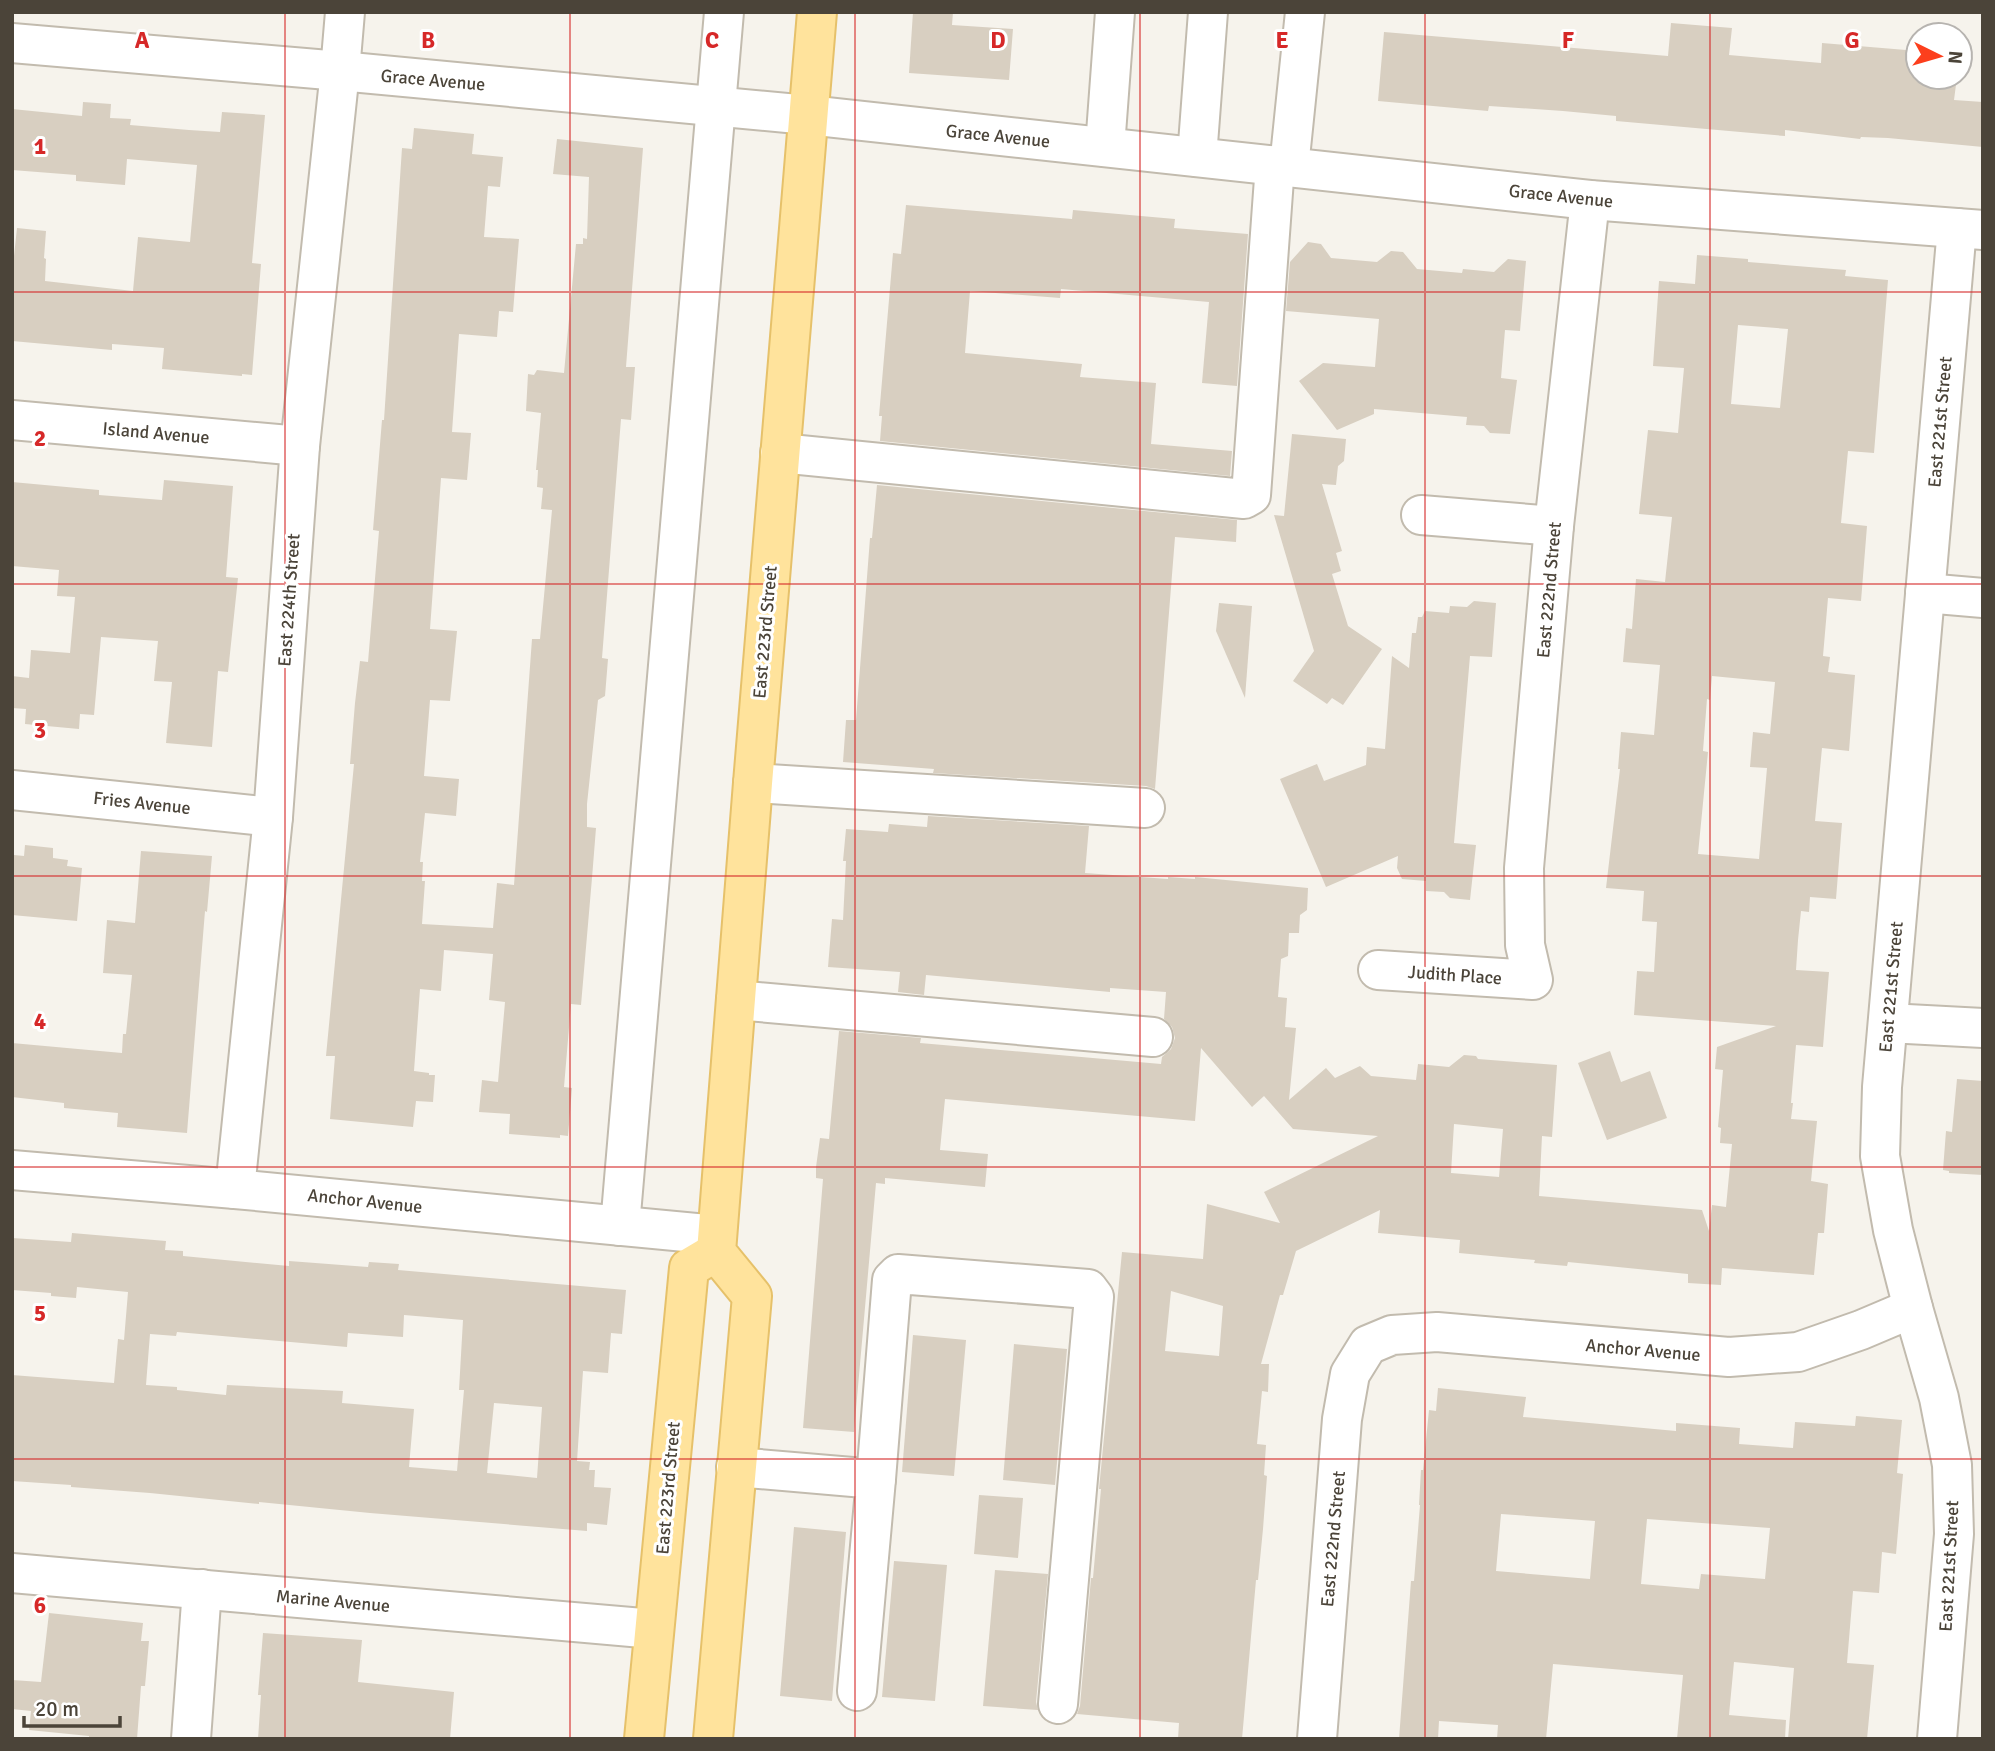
<svg xmlns="http://www.w3.org/2000/svg" width="1995" height="1751" font-family="Signika,sans-serif">
<rect width="100%" height="100%" fill="#f6f3ec"/>
<g fill="#d8cfc1" fill-rule="evenodd">
<polygon points="913,12 953,12 952,25 1013,29 1009,80 909,73"/>
<polygon points="1671,23 1732,28 1729,55 1821,63 1822,43 1918,51 1918,77 1957,77 1954,100 1983,102 1983,147 1888,138 1861,137 1860,139 1785,130 1785,136 1616,121 1616,116 1563,111 1489,106 1488,111 1378,101 1384,32 1668,56"/>
<polygon points="83,102 111,104 110,118 131,119 130,125 189,130 220,132 222,112 265,115 252,263 261,264 252,375 242,374 242,376 162,369 164,348 112,344 112,350 12,341 12,256 14,256 17,228 46,231 44,258 46,259 45,281 133,291 138,237 190,242 197,165 127,159 125,185 76,181 76,175 12,170 12,109 82,116"/>
<polygon points="414,128 474,134 472,154 503,157 500,187 488,186 484,237 519,239 513,312 499,311 497,337 459,334 452,432 471,433 467,480 441,478 430,629 457,631 450,701 430,700 424,776 459,779 456,816 425,813 420,862 423,862 422,881 425,881 422,924 493,928 497,883 514,885 532,639 540,639 552,510 541,509 543,488 537,487 538,470 536,470 541,413 526,411 528,374 534,375 537,370 564,373 576,244 583,244 583,238 587,239 589,177 553,174 557,139 643,148 626,367 635,367 631,420 621,419 602,658 608,659 605,696 598,700 587,804 587,827 596,828 592,878 581,1005 571,1004 564,1087 572,1088 568,1136 560,1135 560,1138 509,1134 510,1114 479,1112 482,1080 498,1082 505,1002 489,1000 493,954 444,950 441,991 420,989 414,1071 429,1073 429,1075 435,1075 433,1102 416,1101 413,1127 330,1119 335,1056 326,1056 354,764 350,764 355,703 360,661 368,662 379,531 373,530 382,420 384,420 402,148 412,149"/>
<polygon points="906,205 1072,219 1073,210 1175,219 1174,228 1248,234 1237,386 1202,383 1209,302 1061,289 1060,298 970,291 965,353 1082,364 1080,377 1156,383 1151,444 1232,451 1230,476 880,441 882,416 879,416 893,253 901,254"/>
<polygon points="1308,242 1321,244 1331,258 1377,262 1391,251 1403,252 1417,269 1462,273 1463,269 1494,272 1508,259 1526,261 1520,331 1505,330 1501,378 1517,380 1510,434 1490,433 1484,426 1466,425 1467,417 1374,409 1374,414 1337,430 1299,381 1323,363 1375,367 1379,319 1286,311 1290,262"/>
<path d="M1697,255L1748,259V262L1846,270L1845,276L1888,280L1874,453L1848,451L1841,523L1867,526L1861,601L1828,598L1823,656L1830,657L1828,672L1855,675L1849,751L1822,748L1815,821L1842,823L1836,899L1810,897L1809,912L1801,911L1798,940L1796,970L1829,972L1823,1047L1796,1045L1791,1103H1793L1791,1119L1817,1121L1811,1181L1828,1184L1824,1233H1818L1814,1275L1722,1268L1721,1285L1688,1283V1274L1568,1262L1567,1266L1534,1263L1535,1260L1459,1253L1460,1240L1378,1233L1380,1210L1296,1251L1283,1295H1280L1261,1364H1269L1268,1392L1262,1391L1257,1444L1266,1445L1264,1475L1267,1476L1263,1529L1258,1580H1256L1242,1739H1178L1179,1723L1077,1714L1080,1706L1091,1578H1093L1101,1489H1099L1122,1252L1203,1259L1207,1204L1280,1223L1264,1192L1378,1136L1293,1129L1264,1096L1252,1107L1201,1048L1195,1121L945,1099L940,1150L988,1154L985,1187L885,1178V1184L876,1183L854,1432L803,1428L823,1179L816,1178V1167L820,1138L829,1139L839,1031L921,1038L920,1043L1161,1064L1162,1057L1171,1049L1175,1038L1172,1027L1164,1019L1166,992L1110,988V992L926,975L924,995L898,992L900,972L828,967L832,919L843,920L846,861H843L846,829L888,832L889,824L927,827L928,816L1089,826L1085,873L1168,879V877L1195,879V877L1308,888L1307,910L1300,915L1299,933H1289L1288,956L1281,959L1278,997L1287,998L1285,1027L1296,1028L1289,1100L1326,1068L1335,1078L1360,1066L1371,1076L1416,1080L1418,1064L1449,1067L1464,1055L1476,1056L1478,1059L1557,1065L1552,1137L1542,1136L1539,1196L1702,1210L1709,1231L1712,1205L1726,1207L1732,1144L1720,1143L1721,1128L1718,1127L1723,1070L1715,1069L1717,1047L1776,1026L1634,1015L1637,971L1654,972L1657,922L1642,921L1644,891L1606,888L1620,769H1618L1621,732L1654,735L1660,665L1623,662L1626,628L1632,629L1636,579L1665,582L1672,517L1639,514L1648,430L1678,433L1684,368L1653,366L1659,281L1695,284ZM1738,325L1788,329L1780,408L1731,404ZM1712,676L1775,682L1770,734L1753,732L1750,767L1767,768L1759,859L1698,854L1708,752L1703,751L1707,699L1710,700ZM1454,1124L1503,1129L1499,1177L1451,1173ZM1171,1291L1223,1306L1219,1356L1165,1351Z"/>
<polygon points="1292,434 1346,439 1344,461 1338,466 1336,485 1322,484 1342,551 1336,553 1341,571 1332,574 1348,626 1382,649 1343,705 1332,698 1327,704 1293,681 1314,651 1274,515 1284,516"/>
<polygon points="164,480 233,486 226,577 238,578 228,672 218,671 212,747 166,743 172,682 154,681 158,641 101,637 94,715 80,714 79,729 25,724 26,709 12,708 12,676 29,678 31,650 70,653 75,597 57,596 59,570 12,566 12,482 99,490 99,495 162,500"/>
<polygon points="877,485 1237,520 1236,542 1175,537 1155,789 1146,786 933,773 934,769 843,762 846,720 856,720 870,538 872,538"/>
<polygon points="1474,601 1496,603 1492,657 1470,656 1454,843 1476,845 1470,900 1450,898 1444,892 1426,891 1426,881 1402,879 1397,868 1398,856 1326,887 1280,779 1317,764 1324,781 1366,765 1367,747 1385,749 1392,656 1409,668 1412,633 1416,633 1418,617 1422,617 1425,611 1449,613 1450,606 1467,607"/>
<polygon points="1219,603 1252,606 1245,698 1216,631"/>
<polygon points="25,845 53,848 53,858 68,860 67,866 82,868 77,921 12,915 14,855 24,856"/>
<polygon points="141,851 212,856 207,912 205,911 187,1133 117,1127 118,1113 64,1108 64,1103 12,1097 12,1043 122,1053 123,1034 126,1034 132,975 103,973 107,920 135,923"/>
<polygon points="1610,1051 1621,1082 1650,1071 1667,1118 1607,1140 1578,1063"/>
<polygon points="1957,1079 1983,1081 1983,1175 1949,1173 1949,1171 1943,1170 1946,1131 1952,1132"/>
<path d="M72,1233L166,1241L165,1250L183,1251V1256L289,1266V1261L368,1267L369,1262L399,1264L398,1270L626,1290L622,1334L611,1333L608,1373L583,1371L577,1461L590,1462L589,1470H595L594,1487L611,1488L607,1525L587,1523V1531L370,1513L259,1502V1504L150,1493L71,1487V1485L12,1481V1375L114,1383L118,1339L124,1340L128,1292L77,1287L76,1298L51,1296V1293L12,1290V1238L71,1242ZM404,1315L463,1320L459,1390H464L457,1471L409,1467L414,1409L342,1403L343,1391L227,1385L226,1395L177,1390V1387L146,1385L150,1334L176,1336L177,1332L347,1347L348,1333L403,1337ZM494,1403L542,1407L537,1478L487,1473Z"/>
<polygon points="913,1335 966,1340 954,1476 902,1472"/>
<polygon points="1014,1344 1067,1349 1055,1485 1003,1480"/>
<path d="M1438,1388L1526,1397L1523,1417L1676,1431V1423L1740,1428L1739,1444L1793,1448L1795,1422L1855,1426L1856,1416L1902,1420L1897,1473L1903,1474L1896,1554L1882,1552L1879,1593L1853,1591L1847,1663L1874,1665L1867,1739H1788L1794,1668L1734,1662L1729,1715L1786,1720L1785,1739H1677L1683,1675L1553,1664L1546,1739H1497L1498,1725L1439,1721L1438,1739H1399L1411,1581H1414L1420,1505H1419L1421,1470H1423L1429,1410L1436,1411ZM1501,1514L1595,1521L1590,1579L1496,1571ZM1647,1519L1770,1528L1765,1579L1701,1574L1699,1589L1641,1584Z"/>
<polygon points="979,1495 1023,1498 1018,1558 974,1554"/>
<polygon points="794,1527 846,1532 832,1701 780,1696"/>
<polygon points="894,1561 947,1565 935,1701 882,1697"/>
<polygon points="995,1570 1048,1574 1036,1702 1038,1710 983,1706"/>
<polygon points="49,1613 143,1623 141,1641 149,1641 145,1686 141,1686 137,1739 89,1739 89,1736 29,1730 31,1711 12,1709 12,1680 41,1682"/>
<polygon points="263,1633 362,1640 358,1682 454,1692 450,1739 258,1739 261,1695 258,1695"/>
</g>
<g fill="none" stroke-linecap="round" stroke-linejoin="round">
<g stroke="#c2bbae" stroke-width="42">
<g id="minor">
<polyline points="12,43 340,71 808,115 1590,200 1983,230"/>
<polyline points="1105,147 1115,12"/>
<polyline points="1197,157 1208,12"/>
<polyline points="1289,167 1305,12"/>
<polyline points="12,420 300,446"/>
<polyline points="780,453 1244,499 1251,495 1275,165"/>
<polyline points="1421,515 1554,526"/>
<polyline points="1925,593 1983,598"/>
<polyline points="753,783 1145,808"/>
<polyline points="12,790 273,817"/>
<polyline points="1378,970 1533,980 1525,945 1524,868 1554,526 1590,200"/>
<polyline points="736,1000 1153,1037"/>
<polyline points="1888,1023 1983,1028"/>
<polyline points="12,1170 235,1189 717,1235"/>
<polyline points="235,1189 273,817 300,446 340,71 345,12"/>
<polyline points="620,1226 724,12"/>
<polyline points="736,1467 876,1479 857,1691"/>
<polyline points="876,1479 892,1280 898,1274 1088,1289 1094,1297 1058,1704"/>
<polyline points="12,1573 654,1629"/>
<polyline points="191,1739 202,1589"/>
<polyline points="1317,1739 1342,1419 1350,1374 1368,1345 1392,1335 1437,1332 1729,1357 1798,1352 1861,1330 1913,1308"/>
<polyline points="1937,1739 1954,1534 1952,1465 1939,1398 1913,1308 1893,1230 1880,1156 1882,1087 1957,228"/>
</g>
</g>
<g stroke="#e6c16a" stroke-width="42">
<g id="major">
<polyline points="644,1739 689,1268 716,1252"/>
<polyline points="713,1739 752,1296 716,1252 753,783 817,12"/>
</g>
</g>
<use href="#minor" stroke="#fff" stroke-width="38"/>
<use href="#major" stroke="#ffe39c" stroke-width="38"/>
</g>
<path fill="none" stroke="#d62828" stroke-width="2" stroke-opacity="0.55" d="M285,12V1739M570,12V1739M855,12V1739M1140,12V1739M1425,12V1739M1710,12V1739M12,292H1983M12,584H1983M12,876H1983M12,1167H1983M12,1459H1983"/>
<g text-anchor="middle" dominant-baseline="central" stroke-width="6" stroke-linejoin="round" paint-order="stroke">
<g font-size="18" fill="#4b4439" stroke="#fff">
<text transform="translate(433 80) rotate(5)">Grace Avenue</text>
<text transform="translate(998 136) rotate(6)">Grace Avenue</text>
<text transform="translate(1561 196) rotate(6)">Grace Avenue</text>
<text transform="translate(1940 422) rotate(-85)">East 221st Street</text>
<text transform="translate(156 433) rotate(5)">Island Avenue</text>
<text transform="translate(1549 590) rotate(-85)">East 222nd Street</text>
<text transform="translate(289 600) rotate(-86)">East 224th Street</text>
<text transform="translate(765 632) rotate(-85)">East 223rd Street</text>
<text transform="translate(142 803) rotate(6)">Fries Avenue</text>
<text transform="translate(1455 975) rotate(4)">Judith Place</text>
<text transform="translate(1891 987) rotate(-85)">East 221st Street</text>
<text transform="translate(365 1201) rotate(6)">Anchor Avenue</text>
<text transform="translate(1643 1350) rotate(5)">Anchor Avenue</text>
<text transform="translate(668 1488) rotate(-85)">East 223rd Street</text>
<text transform="translate(1333 1539) rotate(-85)">East 222nd Street</text>
<text transform="translate(1949 1566) rotate(-87)">East 221st Street</text>
<text transform="translate(333 1601) rotate(5)">Marine Avenue</text>
</g>
</g>
<g font-size="23" text-anchor="middle" font-weight="bold" fill="#d62828" stroke="#fff" stroke-width="6" stroke-linejoin="round" paint-order="stroke">
<text x="142" y="48">A</text>
<text x="428" y="48">B</text>
<text x="712" y="48">C</text>
<text x="998" y="48">D</text>
<text x="1282" y="48">E</text>
<text x="1568" y="48">F</text>
<text x="1852" y="48">G</text>
<text x="40" y="154">1</text>
<text x="40" y="446">2</text>
<text x="40" y="738">3</text>
<text x="40" y="1029">4</text>
<text x="40" y="1321">5</text>
<text x="40" y="1613">6</text>
</g>
<rect width="1995" height="1751" fill="none" stroke="#4b4439" stroke-width="28"/>
<g transform="translate(1939 56) rotate(95)"><circle r="33" fill="#ffffff" stroke="#b7b4b0" stroke-width="2"/>
<path d="M0-5L12 26L0 18L-12 26Z" fill="#fc3f1d"/>
<text y="-10" font-size="19" font-weight="bold" text-anchor="middle" fill="#4b4439">N</text>
</g>
<path d="M24 1716v10h96v-10" fill="none" stroke="#4b4439" stroke-width="3.5"/>
<text x="35" y="1716" font-size="21" fill="#4b4439" stroke="#ffffff" stroke-width="5" paint-order="stroke">20 m</text>
</svg>
